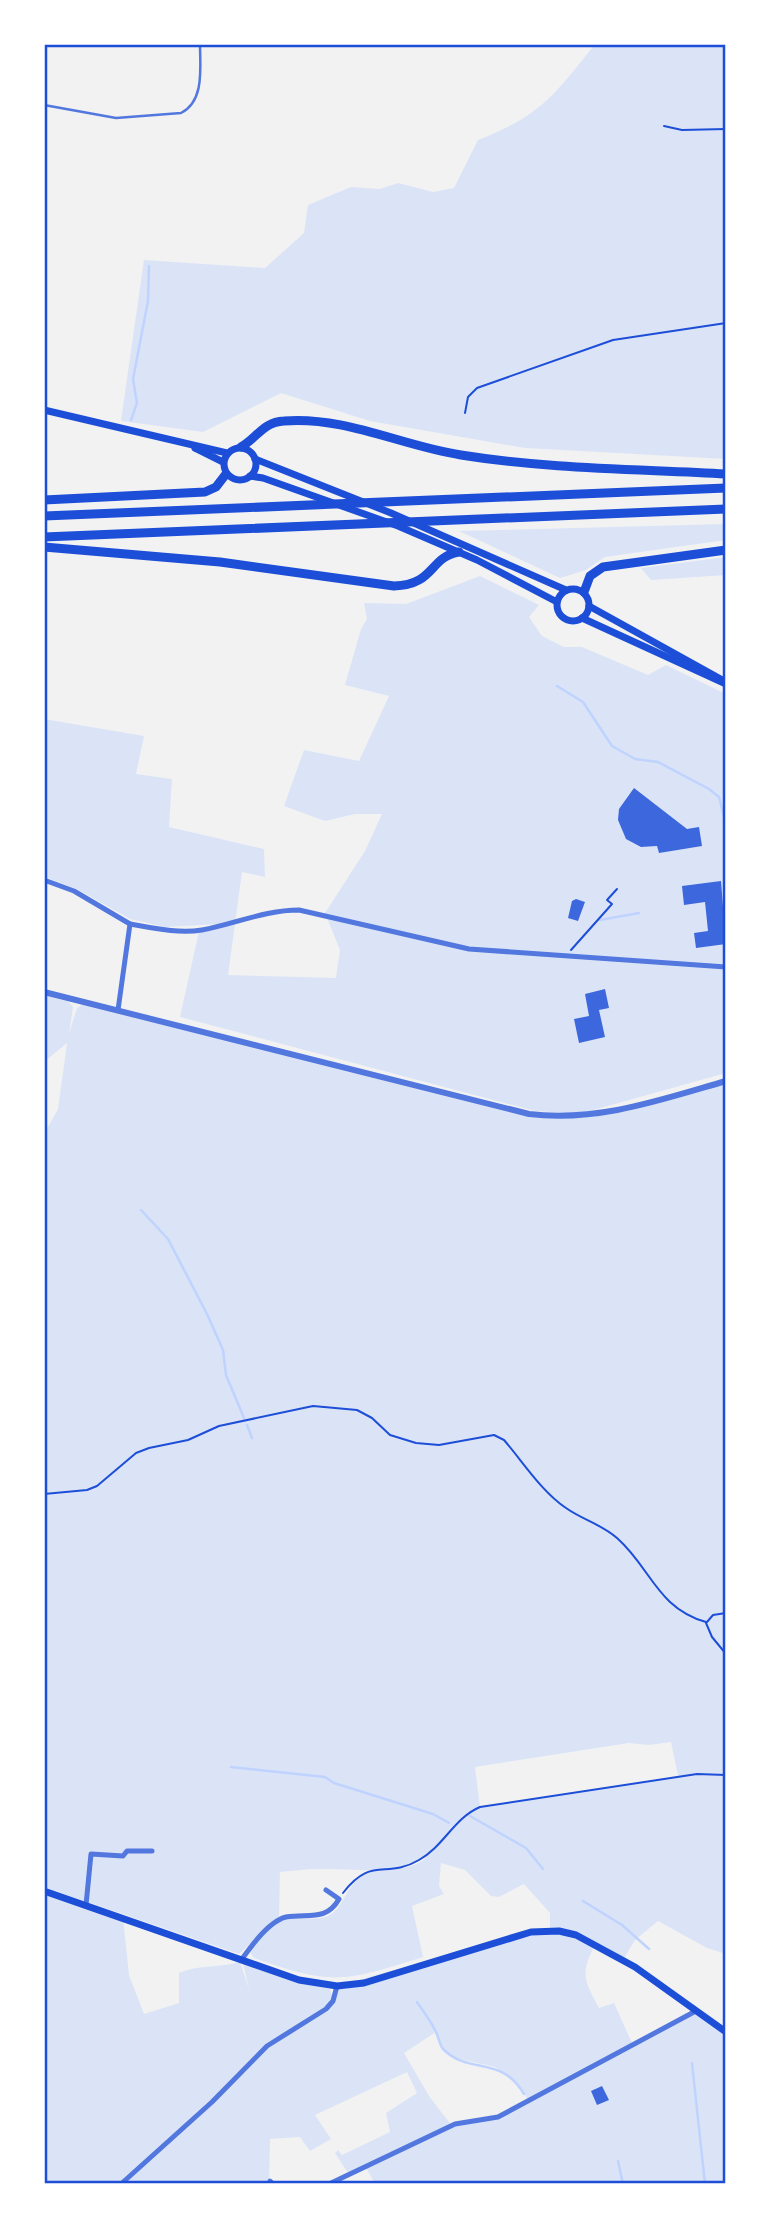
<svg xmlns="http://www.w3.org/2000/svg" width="770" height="2228" font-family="'Roboto Condensed',sans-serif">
<rect width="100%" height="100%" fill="#f2f2f2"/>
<g fill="#dbe4f7" fill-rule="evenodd">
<path d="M590,44H726V459L525,448L370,421L281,393L203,432L121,421L144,260L265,268L304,233L308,205L351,187L380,189L398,183L433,192L454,188L478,140C539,116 552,98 592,48Z"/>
<polygon points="726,524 726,540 605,557 586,570 560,578 459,531"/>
<polygon points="726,557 726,575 651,580 641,568"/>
<polygon points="480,576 539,605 529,617 542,636 564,647 582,647 648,675 666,665 726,694 726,1073 579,1114 535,1111 180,1017 199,931 221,924 165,927 130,919 77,889 44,877 44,719 144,736 136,774 172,779 169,827 264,849 265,877 242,872 228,975 336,978 340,950 325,913 365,851 382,814 355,814 325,821 284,806 304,750 359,761 389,696 345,685 361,629 367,619 364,603 406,604"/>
<path d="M44,995L69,1002L73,1007L69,1034L77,1008L83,1004L548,1116C611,1124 667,1099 726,1081V1954L707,1948L658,1921L635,1940L623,1960L595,1945C580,1974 584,1980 599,2008L614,2003L632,2043L694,2012L726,2032V2184H375L365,2166L348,2173L335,2153L338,2150L342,2155L390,2132L386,2113L417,2093L407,2072L315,2115L331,2139L310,2151L300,2137L270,2139L269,2184H44V1891L123,1918L129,1975L144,2014L179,2003V1973C200,1964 219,1968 240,1962L249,1989L243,1963L330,1989L333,1999L337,1986L531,1932L550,1931V1913L524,1884L499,1897L491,1896L465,1870L441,1863L439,1886L444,1894L412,1906L423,1957C344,1982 333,1986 254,1958L249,1951C257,1942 270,1927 281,1921C297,1913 320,1925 334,1912C345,1901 350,1881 365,1874C387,1866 415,1874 430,1853C396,1878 358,1868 318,1869C305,1869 292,1871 280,1872L279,1917L239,1954L44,1887V1127H48L58,1109L67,1043L44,1062ZM671,1742L678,1776L480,1807L475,1767L629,1743L649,1745ZM436,2032L442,2048L455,2058L495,2067L517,2082L528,2100L498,2117L452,2126L429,2096L404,2053Z"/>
</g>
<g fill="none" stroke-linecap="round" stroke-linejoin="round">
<g stroke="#bfd3fe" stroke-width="2.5">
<polyline points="131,420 137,403 133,379 148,301 149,266"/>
<polyline points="557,686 583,702 612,746 635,759 658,762 709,789 719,797 726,825"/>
<polyline points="600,920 639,913"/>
<polyline points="141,1210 168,1239 207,1314 223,1350 226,1375 244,1418"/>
<polyline points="247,1425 252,1438"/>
<polyline points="231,1767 325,1777 334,1783 433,1814 449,1823"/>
<polyline points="470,1816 526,1848 543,1869"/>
<polyline points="583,1901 622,1925 649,1949"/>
<path d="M417,2002C423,2011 430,2020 435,2030C439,2037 439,2045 444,2050C470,2075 501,2055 524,2094"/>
<polyline points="692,2063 705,2184"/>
<polyline points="618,2161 623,2184"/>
</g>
</g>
<g fill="#3d67dc">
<polygon points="634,788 687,829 699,827 702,846 659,853 657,846 641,847 626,839 618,820 619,809"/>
<polygon points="721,881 726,944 696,948 694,933 708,931 705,902 684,905 682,886"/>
<polygon points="576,899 585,902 578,921 568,918 572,901"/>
<polygon points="605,989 609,1008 599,1010 605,1037 579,1043 574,1019 589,1016 585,994"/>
<polygon points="602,2086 609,2100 597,2105 591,2091"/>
</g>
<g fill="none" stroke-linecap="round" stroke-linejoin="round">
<g stroke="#1d4ed8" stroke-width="2">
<polyline points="664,126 682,130 726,129"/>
<polyline points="465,413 468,397 477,388 613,340 726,323"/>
<polyline points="571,950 612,904 607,900 617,889"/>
<path d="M44,1494L87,1490L97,1486L136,1453L149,1448L188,1440L219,1426L313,1406L357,1410L372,1418L390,1435L416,1443L439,1445L494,1435L504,1440C523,1462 542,1492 566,1508C583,1520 601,1524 617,1538C651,1568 657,1608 706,1622"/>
<polyline points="707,1622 713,1615 726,1613"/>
<polyline points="706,1623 712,1637 726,1654"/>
<polyline points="726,1687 726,1716"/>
<path d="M343,1893C372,1855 385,1880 419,1860C444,1846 454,1818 480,1807L697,1774L726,1775"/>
</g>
<path stroke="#5277de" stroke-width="2.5" d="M44,105L116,118L181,113C205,101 200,67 200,44"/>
<g stroke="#5277de" stroke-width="5">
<polyline points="44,880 74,891 130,924 118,1010"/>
<path d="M130,924C153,928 178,934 202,930C235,924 265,910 299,910L469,949L726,967"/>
<polyline points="86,1905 91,1854 123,1856 127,1851 152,1851"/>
<path d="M242,1959C251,1946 269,1921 286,1917C308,1913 326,1922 339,1899L326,1890"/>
<polyline points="121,2184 212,2102 267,2046 326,2009 333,2001 337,1986"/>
<polyline points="269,2184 270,2181 273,2184"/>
<polyline points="329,2184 455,2124 498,2117 694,2012"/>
</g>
<path stroke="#5277de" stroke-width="6" d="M44,992L529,1114C599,1122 660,1100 726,1081"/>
<g stroke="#1d4ed8" stroke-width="7">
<polyline points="44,410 227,453"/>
<circle cx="240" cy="464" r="16"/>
<polyline points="195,448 223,462"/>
<polyline points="255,459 391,513 566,590"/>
<polyline points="250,476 263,478 398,526 477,560 557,602"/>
<circle cx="573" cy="605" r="16"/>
<polyline points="589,606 726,682"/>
<polyline points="582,618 726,684"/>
<polyline points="44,1891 299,1980 337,1986 364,1983 531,1932 559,1931 576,1935 635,1967 726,2032"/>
</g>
<g stroke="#1d4ed8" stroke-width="9">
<path d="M241,447C257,438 263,422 284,421C345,416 402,446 461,455C548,469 638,469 726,474"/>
<polyline points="44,500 205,492 216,487 226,474"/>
<polyline points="44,516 726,488"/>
<polyline points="44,537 726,509"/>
<path d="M44,547L220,562L394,586C435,585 429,557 459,552"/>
<polyline points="584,592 590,576 603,567 726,550"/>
</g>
</g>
<rect width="770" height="2228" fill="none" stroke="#ffffff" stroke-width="91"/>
<rect x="46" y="46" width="678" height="2136" fill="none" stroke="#1d4ed8" stroke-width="2.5"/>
</svg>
